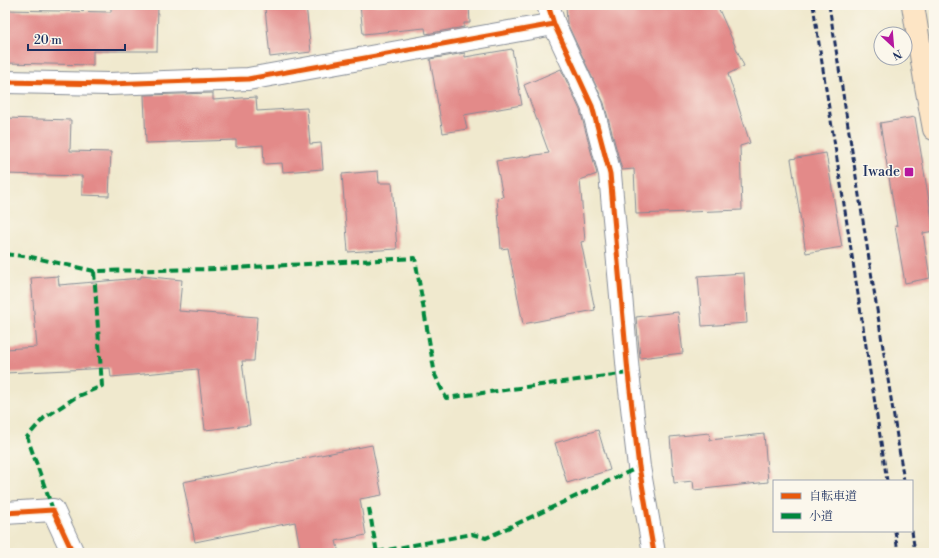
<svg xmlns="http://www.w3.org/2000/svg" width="939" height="558" font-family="'Libre Bodoni','Noto Serif JP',serif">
<rect width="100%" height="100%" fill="#fbf7ec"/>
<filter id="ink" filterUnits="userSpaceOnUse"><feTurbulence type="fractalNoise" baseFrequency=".025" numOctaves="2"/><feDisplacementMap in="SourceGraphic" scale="8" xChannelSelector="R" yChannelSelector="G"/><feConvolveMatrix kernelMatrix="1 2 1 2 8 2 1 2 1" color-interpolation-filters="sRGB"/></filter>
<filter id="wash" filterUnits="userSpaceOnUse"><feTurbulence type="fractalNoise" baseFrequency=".012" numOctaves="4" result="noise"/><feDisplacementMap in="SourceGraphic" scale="16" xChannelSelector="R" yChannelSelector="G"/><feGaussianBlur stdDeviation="0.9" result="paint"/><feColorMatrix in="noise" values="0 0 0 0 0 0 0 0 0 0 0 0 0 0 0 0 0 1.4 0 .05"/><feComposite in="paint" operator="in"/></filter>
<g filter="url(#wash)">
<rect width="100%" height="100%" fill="#f0e9ce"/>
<g id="blocks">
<g fill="#e38a89">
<polygon points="111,5 158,5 157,51 93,51 93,65 5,63 5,10 111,12"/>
<polygon points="293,5 306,5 311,52 270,57 265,8"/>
<polygon points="360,5 469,5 470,23 464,23 464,27 426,34 425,28 363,34"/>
<polygon points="566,5 717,5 744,66 728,74 750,143 740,146 742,210 636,214 634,169 622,170 604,103 567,23"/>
<polygon points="512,49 522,105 464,115 467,129 443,133 430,59 465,53 465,57"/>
<polygon points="561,69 580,110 597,174 580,180 585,241 581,242 595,310 523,324 508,248 501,249 497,198 503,197 496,161 549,153 524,85"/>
<polygon points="213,93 213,100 256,97 257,111 307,108 310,144 321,143 323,169 283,172 282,163 264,164 263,145 236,147 236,140 146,143 144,95"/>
<polygon points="915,117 934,231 923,233 930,278 905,283 895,226 897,226 880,123"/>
<polygon points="5,118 71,120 70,151 111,152 109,196 82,195 82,176 5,174"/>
<polygon points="826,153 842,247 806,253 791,159"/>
<polygon points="378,171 379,183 392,183 397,249 348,252 342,174"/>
<polygon points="744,273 747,323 702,326 698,276"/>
<polygon points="58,276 59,285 141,278 141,276 182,280 179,311 257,317 254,361 242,361 250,425 205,430 198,369 111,377 110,368 5,373 5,349 37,347 31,278"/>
<polygon points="678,312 683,353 640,358 636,317"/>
<polygon points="598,430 610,470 567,483 555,443"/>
<polygon points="709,433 710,440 764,434 768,482 694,490 693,481 674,483 670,437"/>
<polygon points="372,445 382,495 360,499 366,535 336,541 339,553 301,553 295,522 195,542 183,482"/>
</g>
</g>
</g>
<g filter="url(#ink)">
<use href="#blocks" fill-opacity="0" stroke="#868c96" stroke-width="1"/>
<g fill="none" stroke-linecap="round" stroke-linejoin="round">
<g stroke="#868c96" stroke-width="24">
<g id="street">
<polyline points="548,5 554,24 592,106 610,174 628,373 639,467 654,553"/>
<polyline points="5,82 109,84 248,79 554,24"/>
<polyline points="5,513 53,510 73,553"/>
</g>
</g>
<g stroke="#868c96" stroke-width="24">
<polyline id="secondary" points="913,5 926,86 934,129"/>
</g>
<use href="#street" stroke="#fff" stroke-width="22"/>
<use href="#secondary" stroke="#fde5c5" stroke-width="22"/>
<g stroke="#1b2f5e" stroke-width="3" stroke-dasharray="6 3" stroke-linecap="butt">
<polyline points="813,5 887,481"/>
<polyline points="829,5 904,481"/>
<polyline points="895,531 898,553"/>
<polyline points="912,531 915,553"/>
</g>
<g stroke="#00873e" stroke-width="4" stroke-dasharray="8 4" stroke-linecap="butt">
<polyline points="5,254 31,257 94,271 216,269 415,258 435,375 446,398 628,373"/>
<polyline points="369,508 377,553"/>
<polyline points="53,510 27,437 44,418 76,397 102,386 94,271"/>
<polyline points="377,552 472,534 486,538 639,467"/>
</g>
<g stroke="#fbf7ec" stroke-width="8">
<g id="cycleway">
<polyline points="548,5 554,24 592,106 610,174 628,373 639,467 654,553"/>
<polyline points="5,82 109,84 248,79 554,24"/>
<polyline points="5,513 53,510 73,553"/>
</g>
</g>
<use href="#cycleway" stroke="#e8590c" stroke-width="5"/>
</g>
</g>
<rect fill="#b5179e" stroke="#fbf7ec" stroke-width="1.5" x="904" y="167" width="10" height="10" rx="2"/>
<g text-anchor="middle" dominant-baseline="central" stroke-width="3" stroke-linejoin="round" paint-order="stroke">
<g font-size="14" fill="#1b2f5e" stroke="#fbf7ec" text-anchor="end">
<text x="900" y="172">Iwade</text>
</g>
</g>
<rect width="939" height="558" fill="none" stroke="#fbf7ec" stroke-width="20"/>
<rect x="773" y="480" width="140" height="52" fill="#fbf7ec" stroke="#a1a7b3"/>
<rect x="781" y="493" width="20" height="6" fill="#e8590c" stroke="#a1a7b3"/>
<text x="809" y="500" font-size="12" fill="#1b2f5e">自転車道</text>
<rect x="781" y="513" width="20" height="6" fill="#00873e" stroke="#a1a7b3"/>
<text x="809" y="520" font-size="12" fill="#1b2f5e">小道</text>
<g transform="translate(893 46) rotate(154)"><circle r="19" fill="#fbf7ec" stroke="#a1a7b3"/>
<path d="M0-3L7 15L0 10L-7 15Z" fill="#b5179e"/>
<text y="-6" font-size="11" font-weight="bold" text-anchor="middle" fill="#1b2f5e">N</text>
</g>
<path d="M28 44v6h97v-6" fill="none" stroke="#1b2f5e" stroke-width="2"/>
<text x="34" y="44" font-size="12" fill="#1b2f5e" stroke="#fbf7ec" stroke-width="3" paint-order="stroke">20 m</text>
</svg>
